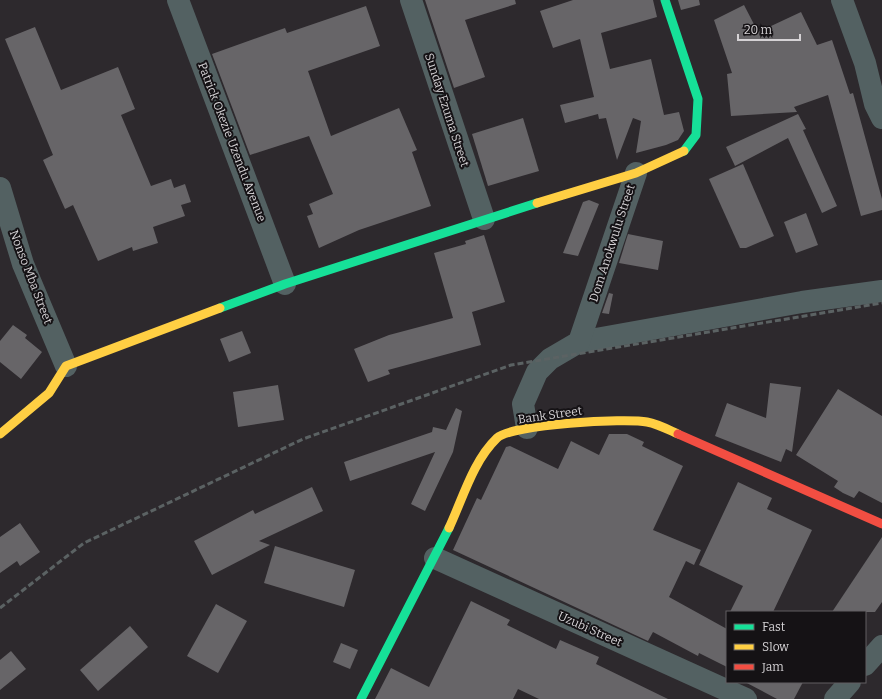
<svg xmlns="http://www.w3.org/2000/svg" width="882" height="699" font-family="Bitter,serif">
<rect width="100%" height="100%" fill="#2d292d"/>
<g fill="#676568">
<polygon points="425,0 515,0 516,4 465,20 485,77 454,88"/>
<polygon points="573,0 653,0 657,17 601,33 610,69 651,59 664,115 679,112 684,131 678,140 666,145 636,153 641,121 633,118 617,160 606,118 599,119 598,114 565,123 560,105 594,97 580,39 553,48 540,11"/>
<polygon points="678,0 699,0 700,5 681,10"/>
<polygon points="744,5 758,32 801,12 817,45 832,40 850,94 853,93 882,199 882,210 861,216 828,95 794,107 797,112 731,116 727,74 732,73 714,20"/>
<polygon points="366,6 380,46 308,71 331,136 399,108 417,150 412,152 431,206 359,230 319,248 307,216 313,214 309,204 333,194 309,136 250,155 212,54 285,28 287,33"/>
<polygon points="35,27 61,90 118,67 135,109 121,115 151,186 171,179 174,188 185,184 191,202 181,205 185,216 153,227 158,243 133,251 132,247 98,261 73,205 65,209 43,160 53,155 5,39"/>
<polygon points="798,114 806,129 803,130 837,206 822,213 788,138 735,166 726,147"/>
<polygon points="523,118 539,171 488,186 472,134"/>
<polygon points="743,164 774,236 746,248 740,248 709,179"/>
<polygon points="589,200 599,204 578,256 563,253 583,202"/>
<polygon points="806,213 818,245 796,253 784,222"/>
<polygon points="628,234 663,241 658,270 619,263"/>
<polygon points="484,235 505,302 472,312 481,345 388,370 390,374 368,382 354,349 389,335 453,318 434,253 466,244 465,241"/>
<polygon points="609,293 613,294 609,314 602,313"/>
<polygon points="13,325 27,335 25,338 42,352 21,379 0,362 0,341"/>
<polygon points="242,331 251,353 229,362 220,339"/>
<polygon points="770,383 801,387 792,452 786,449 781,462 715,436 727,403 766,418"/>
<polygon points="278,385 284,420 238,427 233,392"/>
<polygon points="838,389 882,416 882,503 859,491 854,498 843,493 834,487 838,481 796,455"/>
<polygon points="456,408 462,411 453,452 425,511 411,504 435,452 350,481 344,462 432,432 433,427 446,430"/>
<polygon points="609,434 627,434 644,442 642,446 683,466 653,530 701,550 694,565 686,561 669,597 727,629 727,667 699,653 698,656 653,632 648,641 453,550 477,498 481,500 506,447 510,446 558,469 571,441 599,455"/>
<polygon points="738,482 772,498 767,509 812,530 773,612 730,612 743,586 699,565"/>
<polygon points="312,487 323,511 259,541 270,545 212,575 194,541 253,510 255,514"/>
<polygon points="20,523 40,552 20,566 17,561 0,573 0,537"/>
<polygon points="882,537 882,602 875,612 832,612"/>
<polygon points="275,546 355,570 344,607 264,583"/>
<polygon points="471,601 510,620 507,625 556,649 560,640 599,657 596,664 668,699 539,699 518,689 513,699 375,699 391,668 429,687"/>
<polygon points="216,604 247,621 218,673 187,656"/>
<polygon points="130,626 148,647 98,691 80,670"/>
<polygon points="341,643 358,650 350,669 333,662"/>
<polygon points="11,651 26,669 0,690 0,660"/>
<polygon points="745,682 803,682 794,699 777,699"/>
</g>
<g fill="none" stroke-linecap="round" stroke-linejoin="round">
<g stroke="#536162" stroke-width="22">
<polyline points="178,0 285,284"/>
<polyline points="411,0 484,219"/>
<polyline points="842,0 865,63 875,104 882,118"/>
<polyline points="0,188 23,264 66,366"/>
<polyline points="579,342 802,302 882,291"/>
<polyline points="527,428 523,404 537,372 550,359 579,342 636,173"/>
<polyline points="435,558 746,699"/>
<polyline points="865,665 882,646"/>
<polyline points="835,699 850,682"/>
</g>
<g stroke="#16e098" stroke-width="9">
<polyline points="665,0 698,99 696,135 684,151"/>
<polyline points="220,308 285,284 537,203"/>
<polyline points="361,699 449,528"/>
</g>
<g stroke="#ffcf43" stroke-width="9">
<polyline points="537,203 636,173 684,151"/>
<polyline points="0,434 49,393 66,366 220,308"/>
<path d="M449,528C463,498 473,461 497,438C512,424 626,418 647,422C658,424 669,430 678,434"/>
</g>
<polyline stroke="#f24e42" stroke-width="9" points="678,434 882,524"/>
<polyline stroke="#5b6263" stroke-width="3" stroke-dasharray="6 3" stroke-linecap="butt" points="0,608 84,543 303,439 511,365 882,303"/>
</g>
<g text-anchor="middle" dominant-baseline="central" stroke-width="4" stroke-linejoin="round" paint-order="stroke">
<g font-size="12" fill="#d5d2d5" stroke="#151215">
<text transform="translate(447 110) rotate(72)">Sunday Ezuma Street</text>
<text transform="translate(232 142) rotate(69)">Patrick Okezie Uzendu Avenue</text>
<text transform="translate(612 243) rotate(-72)">Dom Anokwulu Street</text>
<text transform="translate(31 277) rotate(69)">Nonso Mba Street</text>
<text transform="translate(550 415) rotate(-8)">Bank Street</text>
<text transform="translate(590 629) rotate(24)">Uzubi Street</text>
</g>
</g>
<rect x="726" y="611" width="140" height="72" fill="#151215" stroke="#625f62"/>
<rect x="734" y="624" width="20" height="6" fill="#16e098" stroke="#625f62"/>
<text x="762" y="631" font-size="12" fill="#d5d2d5">Fast</text>
<rect x="734" y="644" width="20" height="6" fill="#ffcf43" stroke="#625f62"/>
<text x="762" y="651" font-size="12" fill="#d5d2d5">Slow</text>
<rect x="734" y="664" width="20" height="6" fill="#f24e42" stroke="#625f62"/>
<text x="762" y="671" font-size="12" fill="#d5d2d5">Jam</text>
<path d="M738 34v6h62v-6" fill="none" stroke="#d5d2d5" stroke-width="2"/>
<text x="744" y="34" font-size="12" fill="#d5d2d5" stroke="#151215" stroke-width="3" paint-order="stroke">20 m</text>
</svg>
